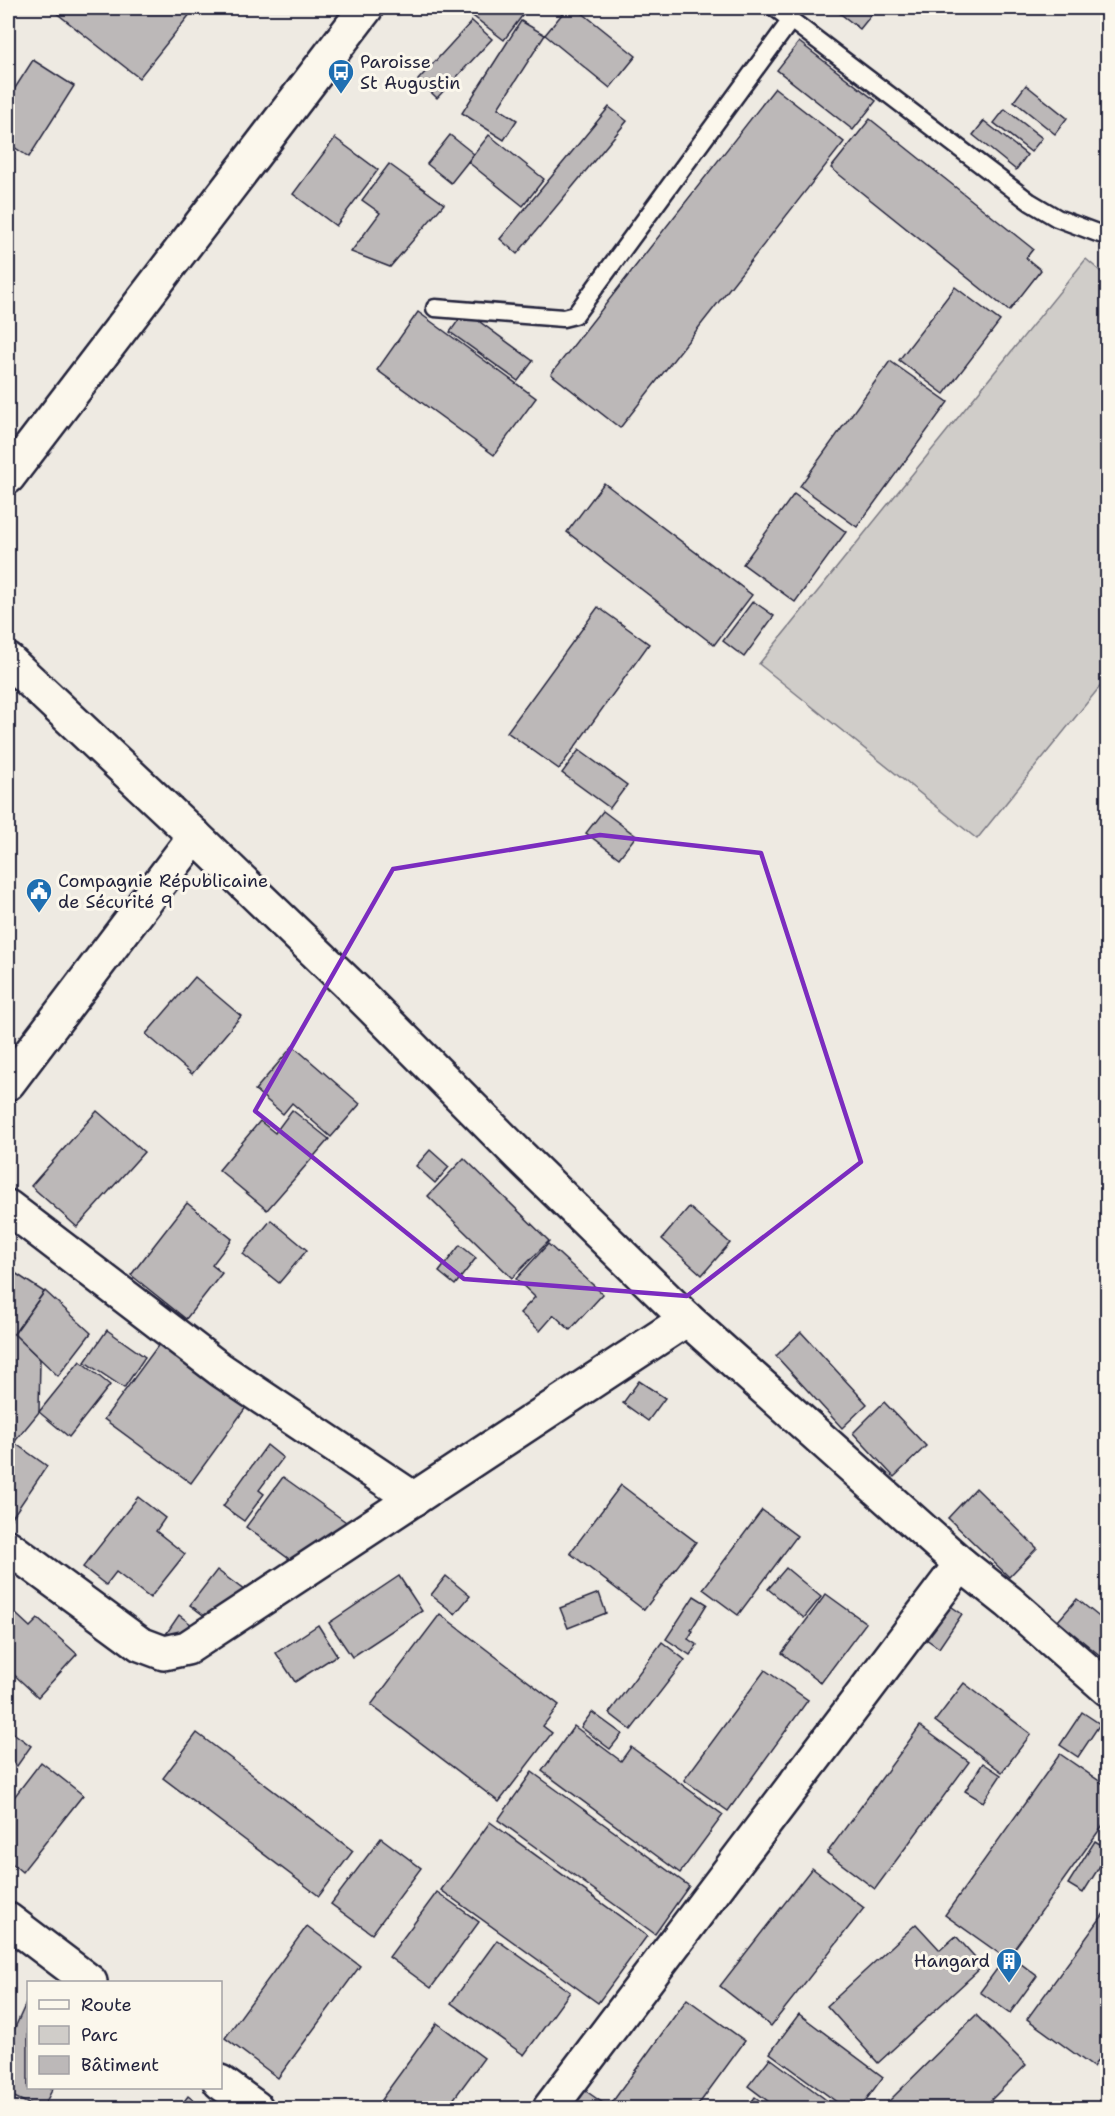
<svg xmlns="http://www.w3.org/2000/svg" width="1115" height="2116" font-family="'Shantell Sans',sans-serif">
<rect width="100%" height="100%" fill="#eeeae2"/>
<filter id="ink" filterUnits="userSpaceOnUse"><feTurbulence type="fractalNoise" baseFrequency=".0167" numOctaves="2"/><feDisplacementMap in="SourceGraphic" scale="12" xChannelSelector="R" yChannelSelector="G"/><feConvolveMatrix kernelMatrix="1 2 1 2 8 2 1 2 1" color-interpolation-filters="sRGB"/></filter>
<g filter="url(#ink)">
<polygon fill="#d0cdc9" stroke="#797882" stroke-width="1.5" points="1086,259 1107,277 1107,678 977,839 759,664"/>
<g fill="#bcb8b8" stroke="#22223b" stroke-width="1.5">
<polygon points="8,8 9,8 13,50 8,50"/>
<polygon points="50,8 195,8 139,78"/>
<polygon points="473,8 528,8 504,40 469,13"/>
<polygon points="567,8 576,8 636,56 610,88 545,35"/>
<polygon points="833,8 877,8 860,29"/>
<polygon points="472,21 492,39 437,98 418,80"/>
<polygon points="521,21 545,35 498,108 517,120 504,140 462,113"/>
<polygon points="799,42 876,101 853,130 777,70"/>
<polygon points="33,60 74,86 29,157 8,143 8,99"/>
<polygon points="1026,85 1067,118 1055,134 1014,101"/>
<polygon points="775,88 844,142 620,428 551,374"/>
<polygon points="609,107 627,121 517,254 500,239"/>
<polygon points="1005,109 1042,138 1031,152 994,123"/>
<polygon points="870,119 1033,249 1026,258 1041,270 1009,311 831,168"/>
<polygon points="984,121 1027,155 1016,170 973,135"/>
<polygon points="450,135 474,154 451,183 427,164"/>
<polygon points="489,135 544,179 523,206 468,162"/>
<polygon points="335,138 378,170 336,226 293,194"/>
<polygon points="389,164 444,204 390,267 351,252 380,213 362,200"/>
<polygon points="955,287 1000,321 944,394 899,360"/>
<polygon points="465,311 533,361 518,381 450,332"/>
<polygon points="418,312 536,398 494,455 377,370"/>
<polygon points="890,361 948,402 857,527 800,486"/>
<polygon points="604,483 752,595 714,645 567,532"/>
<polygon points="794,494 846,532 795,602 743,564"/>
<polygon points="753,601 774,616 744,657 723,641"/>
<polygon points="598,607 649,644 559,769 507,732"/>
<polygon points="579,750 627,785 610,808 562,773"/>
<polygon points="603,811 636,836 619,858 586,833"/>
<polygon points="195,977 241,1016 192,1074 146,1034"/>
<polygon points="293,1046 360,1104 331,1137 292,1103 283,1114 255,1090"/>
<polygon points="292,1110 329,1139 267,1210 219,1170 260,1121 275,1133"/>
<polygon points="97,1111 144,1152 77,1227 31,1186"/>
<polygon points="430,1150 449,1167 435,1183 416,1166"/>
<polygon points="464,1158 549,1241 512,1278 428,1196"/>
<polygon points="187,1203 232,1239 212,1265 222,1273 186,1319 131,1275"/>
<polygon points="689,1207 730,1243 702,1275 662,1239"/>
<polygon points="271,1220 307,1250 279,1283 243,1254"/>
<polygon points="548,1244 603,1294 570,1330 554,1315 540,1331 520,1313 535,1297 516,1279"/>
<polygon points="460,1245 476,1258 455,1285 439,1272"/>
<polygon points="8,1253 16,1260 8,1272"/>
<polygon points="15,1273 44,1292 14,1334 40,1359 39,1412 8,1450 8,1284"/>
<polygon points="45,1291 91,1333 58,1376 14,1334"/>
<polygon points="107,1330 145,1357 124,1388 85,1362"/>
<polygon points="168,1332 255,1395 191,1483 104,1419"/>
<polygon points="801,1332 867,1404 842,1428 776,1356"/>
<polygon points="80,1361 110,1385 69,1437 39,1412"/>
<polygon points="639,1381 665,1398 648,1421 623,1403"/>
<polygon points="884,1402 926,1446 894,1477 853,1433"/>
<polygon points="16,1444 47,1466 11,1519 8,1517 8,1456"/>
<polygon points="267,1445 283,1458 259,1490 264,1494 244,1521 223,1506"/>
<polygon points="283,1477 349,1524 304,1570 246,1527"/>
<polygon points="621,1485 696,1542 644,1610 570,1553"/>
<polygon points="976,1488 1037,1548 1009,1577 948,1518"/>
<polygon points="138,1497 165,1518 156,1531 185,1554 150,1598 116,1572 106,1585 83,1567"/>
<polygon points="762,1510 797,1536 738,1615 703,1589"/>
<polygon points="786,1568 821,1597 804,1618 768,1589"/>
<polygon points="217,1570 245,1591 218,1626 190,1605"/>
<polygon points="399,1576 422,1611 352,1657 329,1623"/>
<polygon points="446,1576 470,1596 455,1614 431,1595"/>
<polygon points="599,1593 606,1613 568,1628 560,1608"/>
<polygon points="826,1594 866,1623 821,1683 782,1653"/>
<polygon points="694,1596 707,1604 691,1630 693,1631 688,1639 697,1645 690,1655 666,1639"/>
<polygon points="1077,1599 1108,1624 1108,1662 1058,1621"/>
<polygon points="942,1600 962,1614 939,1648 919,1634"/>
<polygon points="16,1614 30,1627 38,1619 77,1654 38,1697 8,1669 8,1624"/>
<polygon points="440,1614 559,1705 543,1726 552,1733 499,1802 371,1705"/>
<polygon points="179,1615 200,1631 164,1637"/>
<polygon points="318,1625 337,1655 295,1682 276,1653"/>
<polygon points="662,1642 685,1660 631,1730 609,1713"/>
<polygon points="765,1670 808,1700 728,1811 684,1780"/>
<polygon points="964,1683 1031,1734 1002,1772 935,1721"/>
<polygon points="592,1712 622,1734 610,1749 581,1727"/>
<polygon points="1082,1712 1100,1724 1078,1757 1060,1745"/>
<polygon points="574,1726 621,1761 631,1747 723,1815 680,1873 542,1771"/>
<polygon points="920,1726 969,1762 875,1889 827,1853"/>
<polygon points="12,1732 31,1746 17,1766 8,1759 8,1738"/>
<polygon points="197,1733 353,1851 319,1896 163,1778"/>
<polygon points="1060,1754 1108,1787 1108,1818 1007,1959 945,1915"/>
<polygon points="41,1762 83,1795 22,1872 8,1860 8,1805"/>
<polygon points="983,1763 1001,1775 983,1802 965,1791"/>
<polygon points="532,1772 689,1886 655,1934 498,1820"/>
<polygon points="490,1822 647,1936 598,2003 441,1890"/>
<polygon points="381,1838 421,1868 372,1934 331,1904"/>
<polygon points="1095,1841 1108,1849 1108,1853 1083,1893 1068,1884"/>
<polygon points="812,1868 864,1908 771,2026 720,1986"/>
<polygon points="437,1892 479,1922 431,1988 389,1957"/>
<polygon points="1108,1908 1108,2046 1093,2067 1027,2019"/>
<polygon points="916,1924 940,1950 956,1936 983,1966 878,2063 827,2006"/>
<polygon points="307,1926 360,1966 278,2078 225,2038"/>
<polygon points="497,1940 570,1992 524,2055 451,2003"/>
<polygon points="1008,1954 1037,1976 1010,2013 980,1992"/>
<polygon points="28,1999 28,2088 53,2088 43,2108 37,2108 8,2094 8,2043"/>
<polygon points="687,1999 745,2041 696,2108 608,2108"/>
<polygon points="799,2014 883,2077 860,2108 845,2108 770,2053"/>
<polygon points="976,2015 1026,2065 983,2108 882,2108"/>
<polygon points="437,2023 484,2058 447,2108 375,2108"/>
<polygon points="770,2058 837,2108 777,2108 748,2086"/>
<polygon points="566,2077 610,2108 543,2108"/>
<polygon points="188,2096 203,2108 179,2108"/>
<polygon points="755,2097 770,2108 747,2108"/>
</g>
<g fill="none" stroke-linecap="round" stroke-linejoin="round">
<g stroke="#22223b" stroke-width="21">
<g id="service">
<polyline points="775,8 1030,202 1057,218 1108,237"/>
<polyline points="435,308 563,318 575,315 791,20"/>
</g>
</g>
<g stroke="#22223b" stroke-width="38">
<g id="minor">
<polyline points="8,660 195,836 359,994 520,1156 687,1319 961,1564 1009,1602 1108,1689"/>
<polyline points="8,1083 195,836"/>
<polyline points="8,1207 221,1370 414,1499"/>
<polyline points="8,1547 140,1644 164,1653 187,1648 687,1319"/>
<polyline points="8,1920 90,1982"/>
<polyline points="220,2082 256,2108"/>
<polyline points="550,2108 961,1564"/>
</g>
</g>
<g stroke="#22223b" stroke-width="38">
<polyline id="secondary" points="8,477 366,8"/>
</g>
<use href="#service" stroke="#fbf7ec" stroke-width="16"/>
<use href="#minor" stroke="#fbf7ec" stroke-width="33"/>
<use href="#secondary" stroke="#fbf7ec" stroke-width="33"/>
</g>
</g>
<path fill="none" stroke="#7b2cbf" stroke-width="4.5" stroke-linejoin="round" d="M600,835L761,853L861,1162L687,1296L464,1279L255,1111L393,869Z"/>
<defs>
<g id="bus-pin" transform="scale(1.35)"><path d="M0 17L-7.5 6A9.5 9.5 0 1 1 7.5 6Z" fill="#1f6fb2" stroke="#fbf7ec"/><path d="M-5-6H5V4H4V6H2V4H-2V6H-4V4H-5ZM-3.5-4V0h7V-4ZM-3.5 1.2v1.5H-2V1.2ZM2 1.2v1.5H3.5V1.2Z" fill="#fff"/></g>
<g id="civic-pin" transform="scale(1.35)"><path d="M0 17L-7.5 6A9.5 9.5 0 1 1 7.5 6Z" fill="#1f6fb2" stroke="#fbf7ec"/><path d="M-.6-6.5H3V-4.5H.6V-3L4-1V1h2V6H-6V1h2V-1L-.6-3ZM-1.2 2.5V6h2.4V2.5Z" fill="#fff"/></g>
<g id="building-pin" transform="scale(1.35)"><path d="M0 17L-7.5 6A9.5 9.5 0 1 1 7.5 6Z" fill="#1f6fb2" stroke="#fbf7ec"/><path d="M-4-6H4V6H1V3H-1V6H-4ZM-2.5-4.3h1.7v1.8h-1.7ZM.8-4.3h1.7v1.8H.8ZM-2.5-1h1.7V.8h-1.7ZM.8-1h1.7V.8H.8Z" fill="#fff"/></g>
</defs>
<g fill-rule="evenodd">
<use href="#bus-pin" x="341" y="72"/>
<use href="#civic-pin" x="39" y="891"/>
<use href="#building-pin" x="1009" y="1961"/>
</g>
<g text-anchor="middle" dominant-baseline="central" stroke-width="6" stroke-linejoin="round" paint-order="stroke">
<g font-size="18" fill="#22223b" stroke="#fbf7ec" text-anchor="start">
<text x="360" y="62">Paroisse<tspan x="360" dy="21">St Augustin</tspan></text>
<text x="58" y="881">Compagnie Républicaine<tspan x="58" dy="21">de Sécurité 9</tspan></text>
<text x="990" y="1961" text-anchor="end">Hangard</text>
</g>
</g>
<rect width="1115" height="2116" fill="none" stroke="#fbf7ec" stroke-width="30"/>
<rect x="15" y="15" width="1085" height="2086" fill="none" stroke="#22223b" stroke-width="2" filter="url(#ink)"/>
<rect x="27" y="1981" width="195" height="108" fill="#fbf7ec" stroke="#a4a2a5" stroke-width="1.5"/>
<rect x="39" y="2000" width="30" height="9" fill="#fbf7ec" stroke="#a4a2a5" stroke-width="1.5"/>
<text x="81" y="2011" font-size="18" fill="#22223b">Route</text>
<rect x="39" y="2026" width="30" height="18" fill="#d0cdc9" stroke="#a4a2a5" stroke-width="1.5"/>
<text x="81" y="2041" font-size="18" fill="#22223b">Parc</text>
<rect x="39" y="2056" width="30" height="18" fill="#bcb8b8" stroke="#a4a2a5" stroke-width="1.5"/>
<text x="81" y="2071" font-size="18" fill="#22223b">Bâtiment</text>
</svg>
